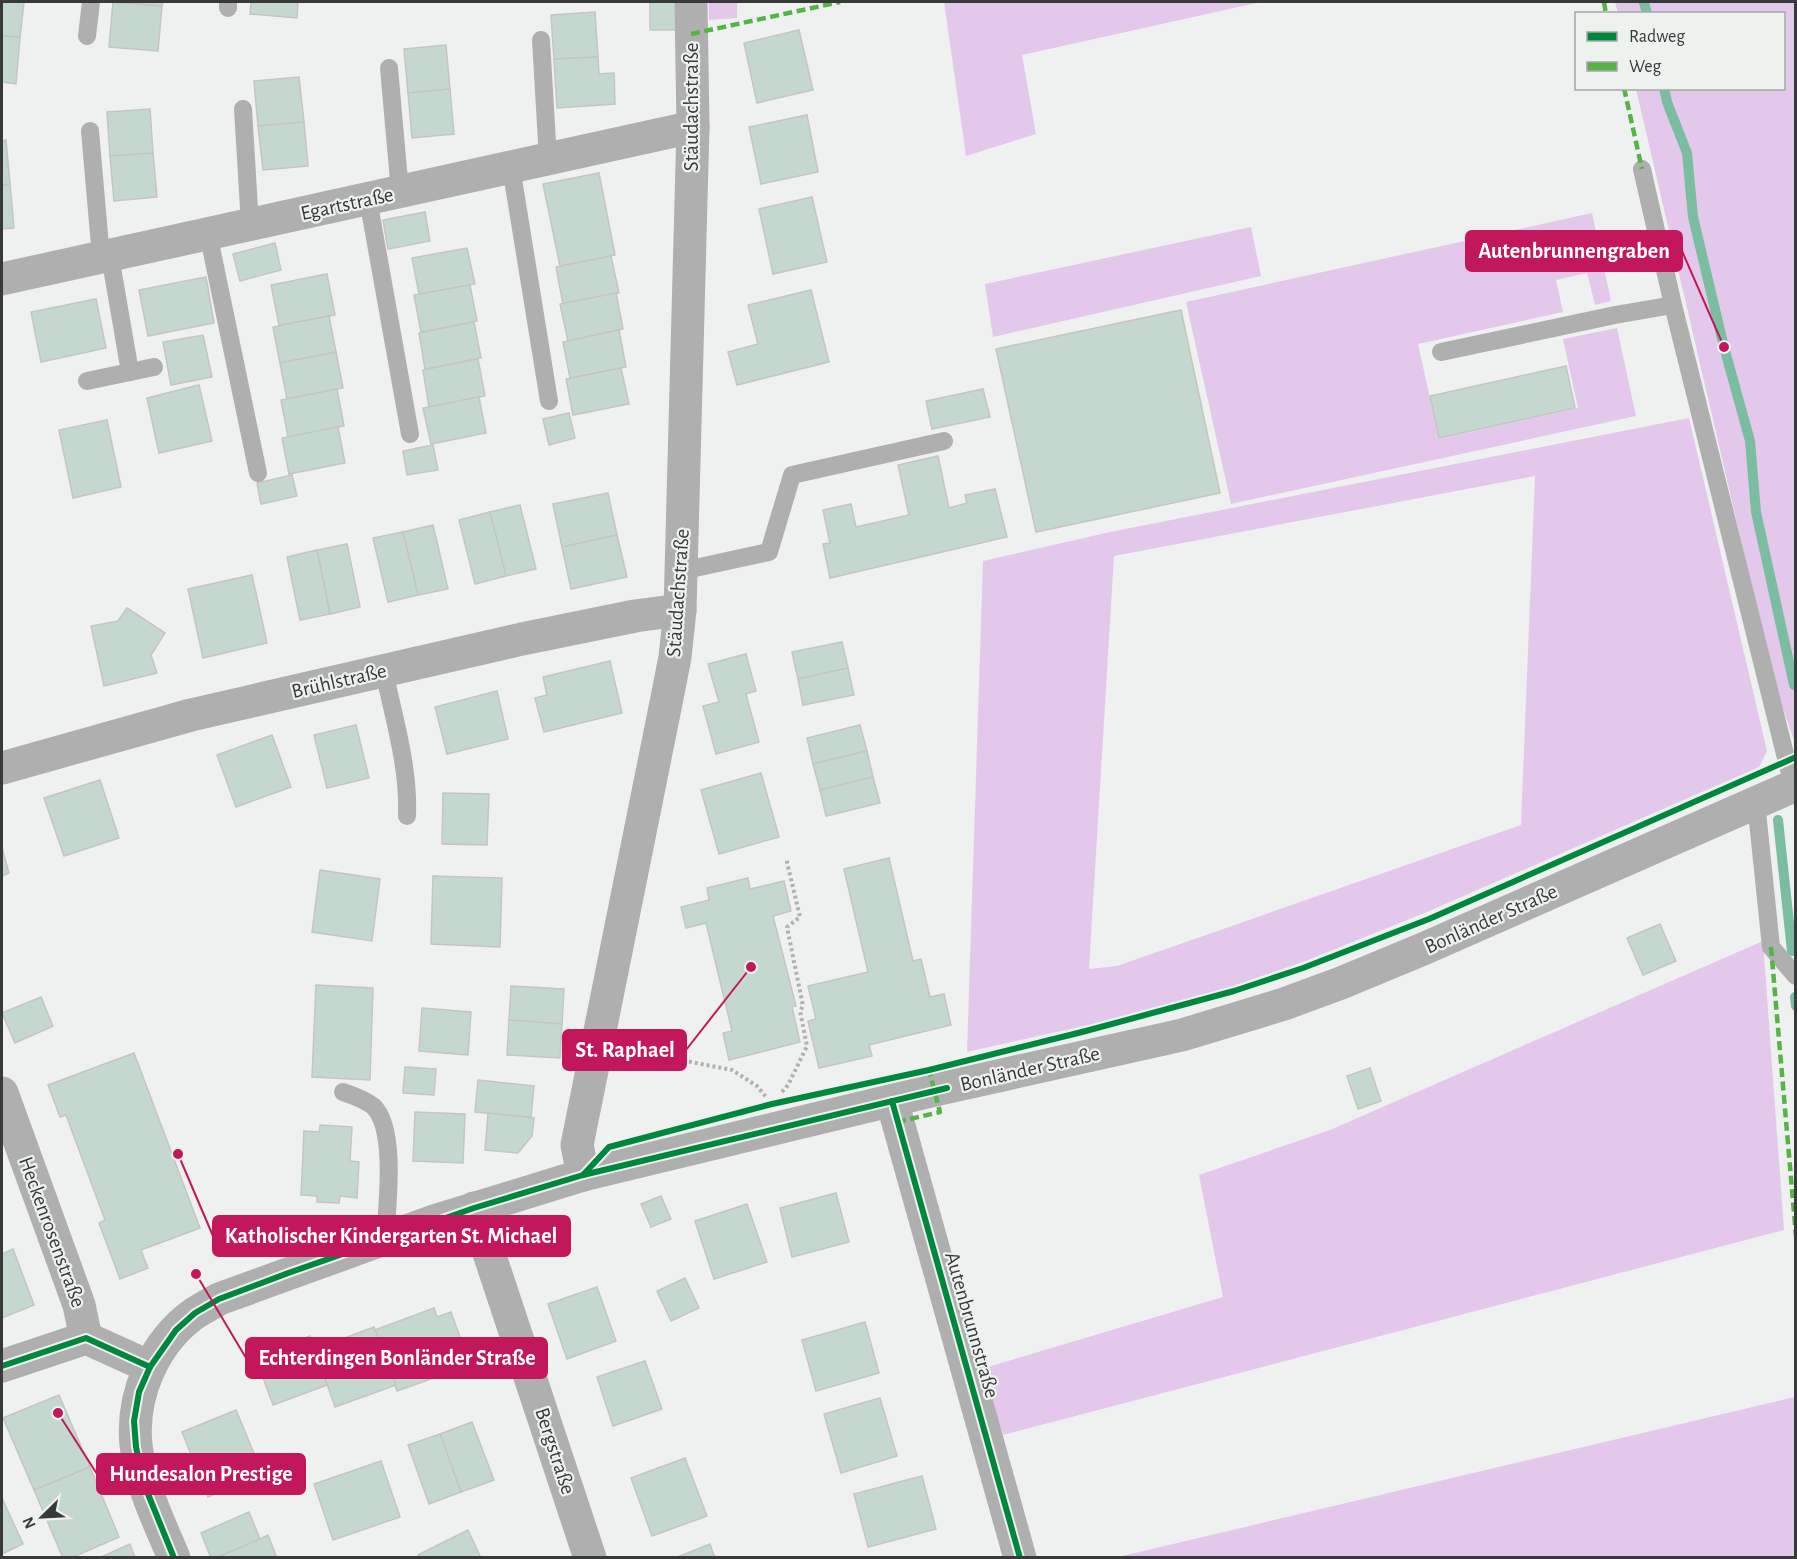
<svg xmlns="http://www.w3.org/2000/svg" width="1797" height="1559" font-family="'Alegreya Sans',sans-serif">
<rect width="100%" height="100%" fill="#eef1ef"/>
<g fill="#e4c8ec" fill-rule="evenodd">
<polygon points="709,2 737,2 737,18 709,20"/>
<polygon points="944,2 1261,2 1022,55 1036,134 966,156"/>
<polygon points="1615,2 1795,2 1795,743 1775,686 1636,89 1784,88 1784,14 1618,13"/>
<polygon points="1592,213 1611,301 1595,305 1587,273 1556,280 1563,312 1418,344 1439,439 1578,408 1563,339 1617,328 1636,416 1231,504 1186,302"/>
<polygon points="1251,227 1261,276 993,337 985,284"/>
<path d="M1689,418L1767,751L1759,767L1427,912L1303,962L1227,988L1088,1025L967,1052L983,561L1110,532ZM1535,476L1521,825L1117,966L1089,969L1114,556Z"/>
<polygon points="1763,941 1784,1230 1003,1435 981,1369 1223,1297 1199,1175 1330,1130"/>
<polygon points="1795,1397 1795,1557 1118,1557"/>
</g>
<g fill="none" stroke-linecap="round" stroke-linejoin="round">
<g stroke="#7abda0" stroke-width="10">
<polyline points="1644,2 1647,14"/>
<polyline points="1664,88 1667,102 1687,153 1693,217 1724,347 1750,441 1756,512 1794,685"/>
<polyline points="1778,820 1792,951"/>
<polyline points="1795,997 1796,1006"/>
</g>
</g>
<g fill="#c5d8cf" stroke="#c4c6c4" stroke-width="1.5">
<polygon points="2,2 24,2 20,37 2,36"/>
<polygon points="113,2 162,6 158,51 109,47"/>
<polygon points="116,2 163,2 162,6"/>
<polygon points="251,2 298,2 297,18 250,14"/>
<rect x="650" y="2" width="27" height="28"/>
<polygon points="595,12 598,57 554,59 551,15"/>
<polygon points="799,30 813,90 757,103 744,43"/>
<polygon points="2,36 20,37 16,84 2,82"/>
<polygon points="446,45 450,89 408,93 404,49"/>
<polygon points="598,57 599,74 614,73 615,104 557,108 554,59"/>
<polygon points="299,77 304,122 258,126 254,81"/>
<polygon points="450,89 454,134 412,138 408,93"/>
<polygon points="150,109 153,153 110,156 107,112"/>
<polygon points="807,115 818,172 761,184 749,127"/>
<polygon points="304,122 308,166 263,170 258,126"/>
<polygon points="6,140 10,184 2,185 2,141"/>
<polygon points="153,153 157,197 114,201 110,156"/>
<polygon points="599,173 615,255 560,266 543,184"/>
<polygon points="10,184 14,228 2,229 2,185"/>
<polygon points="812,197 827,262 773,274 759,209"/>
<polygon points="425,212 430,241 388,249 383,220"/>
<polygon points="275,243 281,270 240,281 233,254"/>
<polygon points="467,248 475,284 419,294 412,258"/>
<polygon points="611,256 619,293 563,304 556,267"/>
<polygon points="327,274 335,315 279,325 271,285"/>
<polygon points="206,277 214,323 148,336 139,290"/>
<polygon points="470,285 477,321 421,332 414,295"/>
<polygon points="811,290 829,362 737,385 728,352 758,344 748,305"/>
<polygon points="616,293 623,329 568,341 560,304"/>
<polygon points="96,299 106,348 41,362 31,312"/>
<polygon points="1181,310 1220,493 1036,532 996,349"/>
<polygon points="329,316 336,352 280,363 273,327"/>
<polygon points="474,322 481,358 425,369 419,333"/>
<polygon points="619,330 626,367 570,378 563,342"/>
<polygon points="203,335 212,377 171,385 163,342"/>
<polygon points="336,352 343,388 287,399 280,363"/>
<polygon points="478,359 485,396 429,407 423,370"/>
<polygon points="1566,366 1575,408 1439,438 1430,396"/>
<polygon points="621,368 629,404 573,415 566,379"/>
<polygon points="199,385 212,441 159,453 147,398"/>
<polygon points="337,389 344,426 288,437 281,400"/>
<polygon points="983,389 990,417 932,429 926,401"/>
<polygon points="479,397 486,433 431,444 423,408"/>
<polygon points="569,413 575,438 549,445 543,419"/>
<polygon points="107,420 121,487 73,498 59,430"/>
<polygon points="338,427 345,463 289,474 282,438"/>
<polygon points="433,445 438,470 407,475 403,451"/>
<polygon points="938,456 949,508 967,503 965,495 995,489 1007,537 830,578 823,544 830,543 823,510 851,504 856,527 909,515 898,465"/>
<polygon points="292,475 297,496 261,504 257,483"/>
<polygon points="608,493 617,535 562,547 553,504"/>
<polygon points="520,505 536,569 506,576 490,512"/>
<polygon points="490,512 506,576 475,584 459,520"/>
<polygon points="433,525 448,589 418,595 403,532"/>
<polygon points="403,532 418,595 388,602 373,538"/>
<polygon points="617,535 627,577 571,589 562,547"/>
<polygon points="347,544 360,607 330,614 317,550"/>
<polygon points="317,550 330,614 300,620 287,557"/>
<polygon points="252,575 267,643 203,658 188,589"/>
<polygon points="127,608 165,633 151,655 157,673 104,686 91,626 118,621"/>
<polygon points="842,642 848,668 798,679 792,652"/>
<polygon points="746,654 756,691 746,694 759,742 716,754 703,706 719,702 708,664"/>
<polygon points="610,661 622,713 544,732 535,698 547,695 543,677"/>
<polygon points="848,668 854,695 803,705 798,679"/>
<polygon points="497,691 508,739 447,754 435,707"/>
<polygon points="356,725 369,778 327,788 314,735"/>
<polygon points="860,725 867,751 813,764 807,738"/>
<polygon points="272,735 291,787 236,807 217,755"/>
<polygon points="867,751 873,777 820,790 813,764"/>
<polygon points="761,773 779,837 719,854 701,790"/>
<polygon points="873,777 880,803 826,816 820,790"/>
<polygon points="100,780 119,838 64,856 44,798"/>
<polygon points="443,793 489,794 487,845 442,844"/>
<polygon points="2,848 9,873 2,876"/>
<polygon points="889,858 913,961 921,959 930,997 944,994 951,1025 869,1045 872,1056 819,1068 808,1021 816,1019 808,986 868,972 844,869"/>
<polygon points="320,870 380,879 372,941 312,932"/>
<polygon points="433,876 502,878 500,947 431,944"/>
<polygon points="748,878 750,889 784,881 791,911 773,916 796,1006 792,1007 800,1042 729,1060 723,1033 732,1031 706,923 686,928 681,907 709,900 707,888"/>
<polygon points="1660,924 1676,961 1643,975 1627,938"/>
<polygon points="316,985 373,988 370,1080 312,1077"/>
<polygon points="511,986 564,989 562,1024 509,1020"/>
<polygon points="41,997 53,1026 15,1043 2,1013"/>
<polygon points="422,1008 471,1012 468,1055 419,1051"/>
<polygon points="509,1020 562,1024 560,1058 507,1055"/>
<polygon points="134,1053 200,1228 141,1250 148,1268 120,1279 99,1223 105,1220 66,1115 60,1117 48,1085"/>
<polygon points="405,1067 436,1069 434,1095 403,1093"/>
<polygon points="1370,1068 1381,1101 1358,1109 1347,1076"/>
<polygon points="478,1080 534,1086 531,1117 475,1112"/>
<polygon points="415,1112 465,1114 463,1163 413,1161"/>
<polygon points="488,1113 534,1118 532,1136 518,1153 485,1150"/>
<polygon points="320,1125 352,1127 350,1161 359,1162 357,1198 340,1196 339,1203 317,1202 317,1196 301,1195 304,1131 319,1132"/>
<polygon points="836,1193 849,1242 792,1257 780,1208"/>
<polygon points="661,1196 671,1219 651,1227 641,1204"/>
<polygon points="747,1204 767,1262 714,1279 695,1221"/>
<polygon points="13,1249 34,1305 2,1318 2,1254"/>
<polygon points="685,1278 699,1308 671,1321 657,1291"/>
<polygon points="597,1287 616,1341 567,1359 548,1304"/>
<polygon points="434,1308 437,1317 451,1312 470,1365 397,1391 375,1330"/>
<polygon points="865,1322 879,1373 816,1391 802,1340"/>
<polygon points="374,1327 396,1385 335,1407 315,1349"/>
<polygon points="310,1336 327,1385 273,1405 255,1356"/>
<polygon points="645,1361 662,1409 613,1426 597,1377"/>
<polygon points="59,1395 90,1467 34,1490 3,1418"/>
<polygon points="880,1398 897,1456 841,1473 824,1414"/>
<polygon points="236,1410 263,1475 208,1497 182,1432"/>
<polygon points="472,1422 494,1480 461,1492 440,1434"/>
<polygon points="440,1434 461,1492 429,1504 408,1445"/>
<polygon points="685,1458 707,1516 652,1536 631,1478"/>
<polygon points="381,1461 400,1517 333,1540 314,1484"/>
<polygon points="90,1467 119,1537 71,1558 63,1558 34,1490"/>
<polygon points="922,1476 936,1529 868,1547 854,1494"/>
<polygon points="2,1498 23,1544 2,1554"/>
<polygon points="249,1512 260,1539 216,1558 211,1558 201,1533"/>
<polygon points="468,1530 481,1558 419,1558 418,1555"/>
<polygon points="268,1535 277,1558 216,1558 260,1539"/>
<polygon points="130,1544 135,1558 99,1558"/>
<polygon points="710,1544 715,1558 675,1558"/>
</g>
<g fill="none" stroke-linecap="round" stroke-linejoin="round">
<g stroke="#b1b1b1" stroke-width="4" stroke-dasharray="3 3" stroke-linecap="butt">
<polyline points="630,1050 732,1070 757,1086 766,1097"/>
<polyline points="782,1092 788,1085 807,1046 800,1011 803,1006 787,927 800,917 786,858"/>
</g>
<g stroke="#aeafae" stroke-width="18">
<polyline points="228,8 228,2"/>
<polyline points="87,36 91,2"/>
<polyline points="541,40 548,159"/>
<polyline points="389,68 400,192"/>
<polyline points="243,109 250,225"/>
<polyline points="90,131 101,257"/>
<polyline points="511,167 549,401"/>
<polyline points="1642,169 1673,305 1793,786"/>
<polyline points="368,199 410,434"/>
<polyline points="208,233 258,473"/>
<polyline points="1441,352 1615,315 1673,305"/>
<polyline points="130,372 154,367"/>
<polyline points="87,381 130,372 110,256"/>
<polyline points="681,571 769,552 792,475 944,441"/>
<path d="M384,671C394,719 409,767 407,816"/>
<polyline points="1756,802 1771,947 1796,976"/>
<path d="M343,1092C354,1096 364,1099 373,1106C397,1128 387,1208 385,1239"/>
</g>
<g stroke="#aeafae" stroke-width="33">
<polyline points="2,279 693,127"/>
<polyline points="2,768 191,715 522,639 635,616 680,610"/>
<polyline points="2,1093 79,1305 86,1338"/>
<polyline points="892,1101 1020,1558"/>
<polyline points="583,1175 577,1145 667,698 675,657 680,610 693,127 691,2"/>
<polyline points="474,1208 590,1558"/>
<polyline points="2,1366 86,1338 150,1367"/>
</g>
<path stroke="#aeafae" stroke-width="33" d="M174,1558C159,1522 140,1484 136,1445C131,1395 154,1342 195,1313C203,1308 211,1304 219,1299L434,1221L583,1175L935,1090L1182,1035L1284,1004L1341,983L1423,949L1796,785"/>
<g stroke="#56b346" stroke-width="4.5" stroke-dasharray="9 4.5" stroke-linecap="butt">
<polyline points="1604,2 1606,14"/>
<polyline points="691,34 840,2"/>
<polyline points="1624,88 1642,169"/>
<polyline points="1771,947 1796,1236"/>
<polyline points="897,1122 940,1112 929,1070"/>
</g>
<g stroke="#edf2ef" stroke-width="10">
<g id="cycleway">
<polyline points="892,1101 1020,1558"/>
<polyline points="583,1175 609,1147 772,1104 929,1070 1082,1032 1234,991 1303,968 1429,919 1796,757"/>
<polyline points="2,1366 86,1338 150,1367"/>
<polyline points="174,1558 148,1494 142,1474 136,1447 134,1421 139,1392 150,1367 176,1330 195,1313 219,1299 291,1272 474,1208 583,1175 947,1088"/>
</g>
</g>
<use href="#cycleway" stroke="#00873e" stroke-width="6"/>
</g>
<g text-anchor="middle" dominant-baseline="central" stroke-width="4.5" stroke-linejoin="round" paint-order="stroke">
<g font-size="21" fill="#383a39" stroke="#edf2ef">
<text transform="translate(691 107) rotate(-90)">Stäudachstraße</text>
<text transform="translate(347 204) rotate(-12)">Egartstraße</text>
<text transform="translate(678 593) rotate(-86)">Stäudachstraße</text>
<text transform="translate(339 681) rotate(-13)">Brühlstraße</text>
<text transform="translate(1491 919) rotate(-24)">Bonländer Straße</text>
<text transform="translate(1030 1069) rotate(-13)">Bonländer Straße</text>
<text transform="translate(52 1232) rotate(70)">Heckenrosenstraße</text>
<text transform="translate(972 1325) rotate(74)">Autenbrunnstraße</text>
<text transform="translate(555 1451) rotate(72)">Bergstraße</text>
</g>
</g>
<path fill="none" stroke="#c2185b" stroke-width="2" d="M1724 347L1682 251M751 967L686 1050M178 1154L213 1236M196 1274L246 1358M58 1413L97 1474"/>
<g fill="#c2185b" stroke="#edf2ef" stroke-width="2">
<circle cx="1724" cy="347" r="6"/>
<circle cx="751" cy="967" r="6"/>
<circle cx="178" cy="1154" r="6"/>
<circle cx="196" cy="1274" r="6"/>
<circle cx="58" cy="1413" r="6"/>
</g>
<g fill="#c2185b" stroke="#c2185b" stroke-width="2">
<rect x="1466" y="231" width="216" height="40" rx="6"/>
<rect x="563" y="1030" width="123" height="40" rx="6"/>
<rect x="213" y="1216" width="357" height="40" rx="6"/>
<rect x="246" y="1338" width="301" height="40" rx="6"/>
<rect x="97" y="1454" width="208" height="40" rx="6"/>
</g>
<g font-size="22" text-anchor="middle" font-weight="bold" fill="#fff">
<text x="1574" y="258">Autenbrunnengraben</text>
<text x="625" y="1057">St. Raphael</text>
<text x="391" y="1243">Katholischer Kindergarten St. Michael</text>
<text x="397" y="1365">Echterdingen Bonländer Straße</text>
<text x="201" y="1481">Hundesalon Prestige</text>
</g>
<rect width="1797" height="1559" fill="none" stroke="#383a39" stroke-width="6"/>
<rect x="1575" y="12" width="210" height="78" fill="#edf2ef" stroke="#a5a8a6" stroke-width="1.5"/>
<rect x="1587" y="32" width="30" height="9" fill="#00873e" stroke="#a5a8a6" stroke-width="1.5"/>
<text x="1629" y="42" font-size="18" fill="#383a39">Radweg</text>
<rect x="1587" y="62" width="30" height="9" fill="#56b346" stroke="#a5a8a6" stroke-width="1.5"/>
<text x="1629" y="72" font-size="18" fill="#383a39">Weg</text>
<g transform="translate(42 1517) rotate(246)" stroke="#edf2ef" stroke-width="4.5" paint-order="stroke">
<path d="M0-4.5L10 22L0 15L-10 22Z" fill="#383a39"/>
<text y="-9" font-size="16" font-weight="bold" text-anchor="middle" fill="#383a39">N</text>
</g>
</svg>
